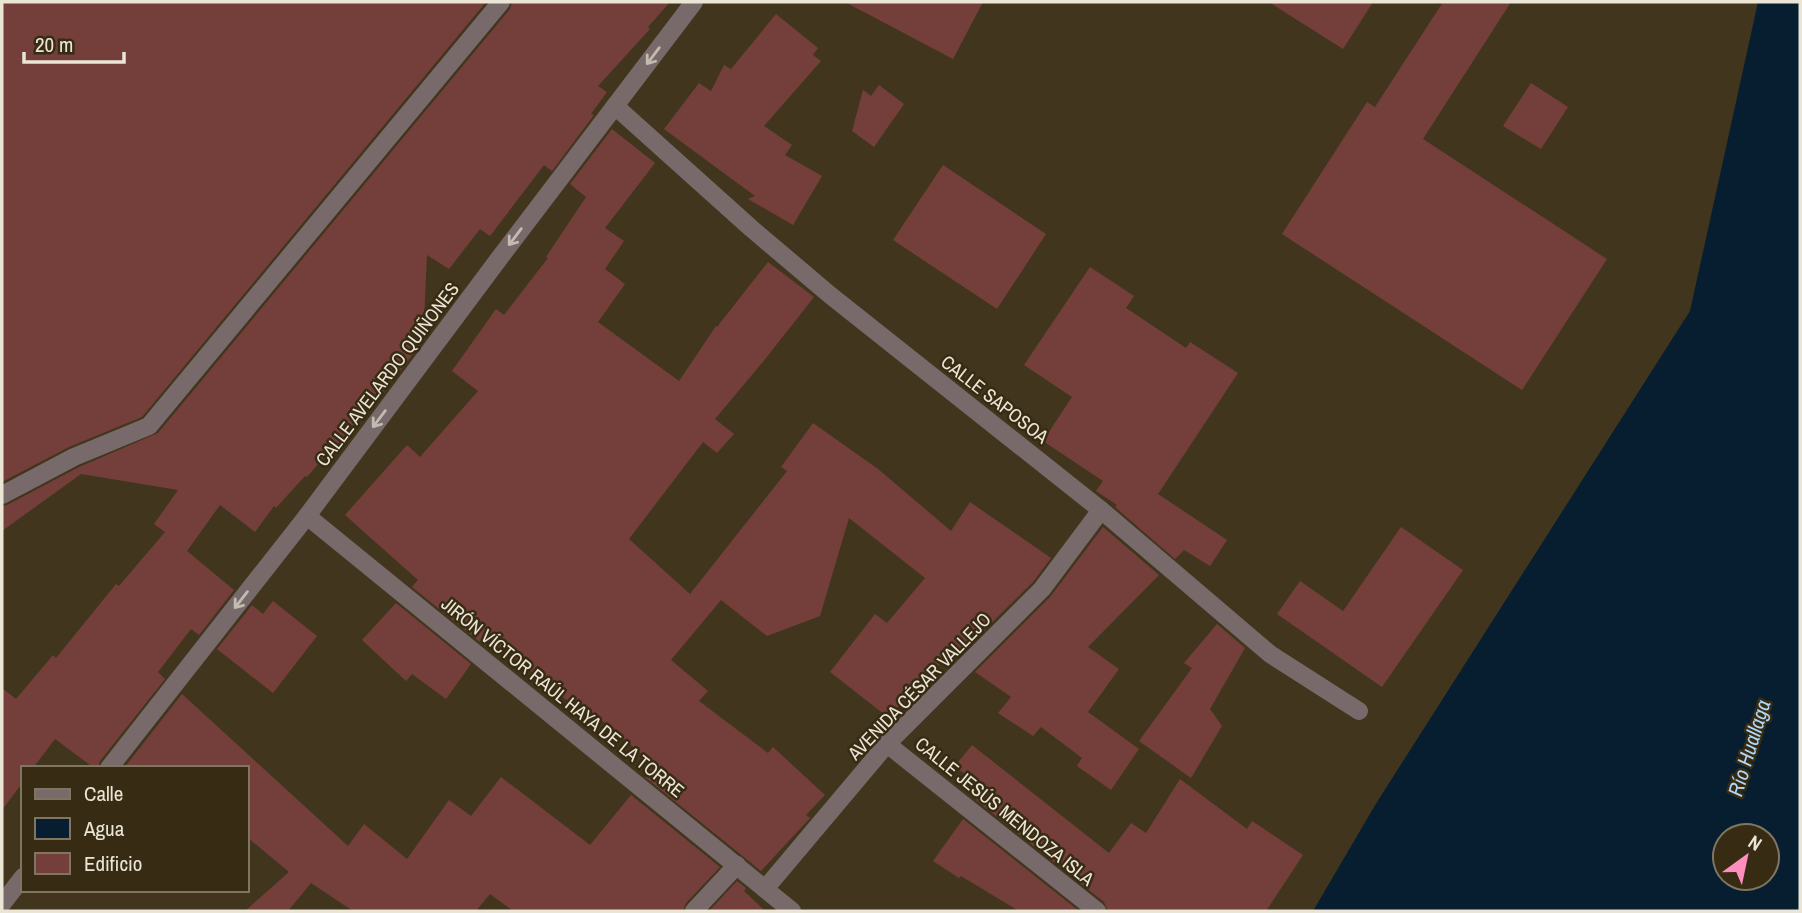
<svg xmlns="http://www.w3.org/2000/svg" width="1802" height="913" font-family="'Archivo Narrow',sans-serif">
<rect width="100%" height="100%" fill="#41361d"/>
<path fill="#061e2f" fill-rule="evenodd" d="M1758,2H1800V911H1313L1377,802L1690,311ZM1725,836H1767V878H1725Z"/>
<g fill="#743f3a">
<polygon points="2,2 486,2 142,417 69,447 2,482"/>
<polygon points="512,2 670,2 648,27 650,29 598,86 607,92 591,114 594,115 552,171 544,165 490,236 480,229 449,269 427,255 423,341 334,454 330,450 307,477 305,476 276,508 274,506 255,532 220,505 187,551 234,590 199,635 191,629 158,672 165,679 100,761 98,768 94,768 55,739 33,768 23,768 23,782 2,810 2,688 16,699 53,655 56,658 116,584 119,586 165,532 154,524 178,490 81,474 2,531 2,506 7,505 79,467 158,433 510,9"/>
<polygon points="845,2 983,2 953,59"/>
<polygon points="1269,2 1373,2 1343,49"/>
<polygon points="1443,2 1511,2 1423,139 1607,259 1522,390 1282,234 1367,102 1375,107"/>
<polygon points="776,14 818,48 813,55 821,61 764,126 792,145 785,155 822,176 793,225 748,199 755,196 664,129 699,83 711,91 724,65 731,69"/>
<polygon points="1531,83 1568,107 1541,149 1503,126"/>
<polygon points="879,85 904,104 874,147 852,131 863,90 871,96"/>
<polygon points="612,129 655,163 605,228 624,241 605,269 625,284 598,322 679,381 716,326 717,327 768,262 814,297 766,358 715,419 734,434 717,453 703,442 629,539 690,594 787,471 781,467 813,423 878,469 951,531 970,502 1051,558 1033,582 956,658 949,653 913,696 909,693 889,718 830,672 875,614 887,623 925,578 849,518 820,616 767,636 721,600 671,660 708,691 699,701 768,753 773,747 825,795 806,815 810,818 761,871 645,777 655,765 582,704 578,709 490,639 485,646 412,587 418,580 345,515 407,445 420,457 478,391 452,371 496,309 504,315 548,258 546,257 586,197 570,184"/>
<polygon points="943,165 1046,234 997,309 893,240"/>
<polygon points="1090,267 1134,296 1126,308 1186,348 1190,342 1238,373 1158,494 1227,540 1210,566 1184,550 1175,559 1115,507 1117,505 1096,491 1103,481 1043,441 1072,397 1024,365"/>
<polygon points="1103,527 1159,575 1088,647 1119,669 1088,712 1139,749 1111,790 1077,766 1082,758 1041,727 1033,736 998,713 1011,697 975,672 1050,597"/>
<polygon points="1401,527 1463,570 1382,687 1277,614 1300,581 1343,611"/>
<polygon points="273,601 317,636 273,693 217,649 252,605 263,614"/>
<polygon points="396,603 471,664 446,699 412,674 406,681 362,640"/>
<polygon points="1217,624 1245,648 1210,709 1222,726 1191,778 1139,741 1192,668 1184,663"/>
<polygon points="182,694 348,846 364,824 407,859 449,800 471,816 501,777 590,845 631,795 720,867 686,903 683,911 513,911 490,894 476,911 353,911 311,883 288,911 245,911 289,872 247,837 247,768 124,768"/>
<polygon points="972,745 1109,853 1131,823 1146,833 1180,779 1247,829 1252,821 1303,855 1266,911 1108,911 1104,902 976,800 984,790 955,766"/>
<polygon points="963,819 1079,911 1019,911 961,876 959,878 933,861"/>
<polygon points="737,881 746,888 744,891 765,911 709,911"/>
</g>
<g fill="none" stroke-linecap="round" stroke-linejoin="round">
<polyline stroke="#786a6a" stroke-width="18" points="2,495 74,457 149,426 501,2"/>
<g stroke="#786a6a" stroke-width="18">
<polyline points="615,106 752,229 830,295 1101,510 1270,654 1359,711"/>
<polyline points="307,516 792,911"/>
<polyline points="887,744 1097,911"/>
<polyline points="109,768 307,516 498,260 694,2"/>
<polyline points="765,889 887,744 1042,589 1101,510"/>
<polyline points="2,904 23,877"/>
<polyline points="694,911 737,865"/>
</g>
</g>
<defs><path id="oneway-shaft" d="M-6 0H5M1.5-3L5.5 0L1.5 3" fill="none" stroke-width="1.6" stroke-linecap="round" stroke-linejoin="round" transform="scale(1.75)"/></defs>
<g stroke="#c3bab0">
<use href="#oneway-shaft" transform="translate(653 56) rotate(127)"/>
<use href="#oneway-shaft" transform="translate(515 237) rotate(127)"/>
<use href="#oneway-shaft" transform="translate(379 419) rotate(127)"/>
<use href="#oneway-shaft" transform="translate(241 600) rotate(128)"/>
</g>
<g text-anchor="middle" dominant-baseline="central" stroke-width="5" stroke-linejoin="round" paint-order="stroke">
<g font-size="19" fill="#ebe5d6" stroke="#372c13">
<text transform="translate(387 374) rotate(-53)">CALLE AVELARDO QUIÑONES</text>
<text transform="translate(995 399) rotate(38)">CALLE SAPOSOA</text>
<text transform="translate(919 686) rotate(-46)">AVENIDA CÉSAR VALLEJO</text>
<text transform="translate(563 697) rotate(39)">JIRÓN VÍCTOR RAÚL HAYA DE LA TORRE</text>
<text transform="translate(1005 811) rotate(39)">CALLE JESÚS MENDOZA ISLA</text>
</g>
<g font-size="21" font-style="italic" fill="#aed7f8" stroke="#372c13">
<text transform="translate(1749 748) rotate(-73)">Río Huallaga</text>
</g>
</g>
<rect width="1802" height="913" fill="none" stroke="#ebe5d6" stroke-width="7"/>
<rect x="21" y="766" width="228" height="126" fill="#372c13" stroke="#7f7661" stroke-width="2"/>
<rect x="35" y="789" width="35" height="10" fill="#786a6a" stroke="#7f7661" stroke-width="2"/>
<text x="84" y="801" font-size="21" fill="#ebe5d6">Calle</text>
<rect x="35" y="818" width="35" height="21" fill="#061e2f" stroke="#7f7661" stroke-width="2"/>
<text x="84" y="836" font-size="21" fill="#ebe5d6">Agua</text>
<rect x="35" y="853" width="35" height="21" fill="#743f3a" stroke="#7f7661" stroke-width="2"/>
<text x="84" y="871" font-size="21" fill="#ebe5d6">Edificio</text>
<g transform="translate(1746 857) rotate(33)"><circle r="33" fill="#372c13" stroke="#7f7661" stroke-width="2"/>
<path d="M0-5L12 26L0 18L-12 26Z" fill="#fe8ebd"/>
<text y="-10" font-size="19" font-weight="bold" text-anchor="middle" fill="#ebe5d6">N</text>
</g>
<path d="M24 52v10h100v-10" fill="none" stroke="#ebe5d6" stroke-width="3.5"/>
<text x="35" y="52" font-size="21" fill="#ebe5d6" stroke="#372c13" stroke-width="5" paint-order="stroke">20 m</text>
</svg>
